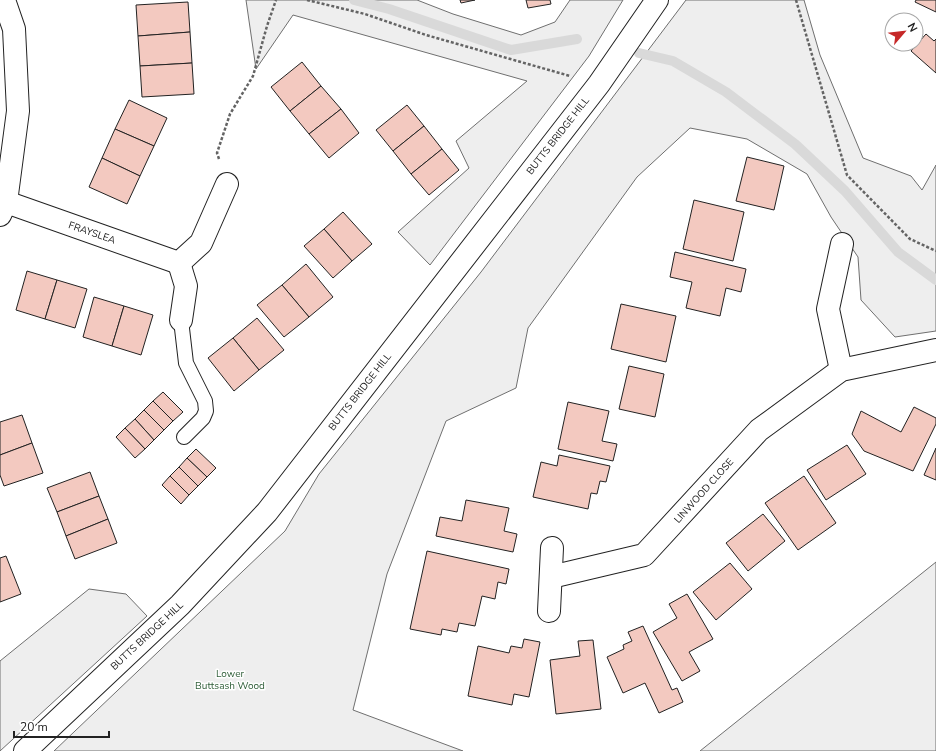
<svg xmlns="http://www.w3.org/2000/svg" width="936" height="751" font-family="'Nunito Sans',sans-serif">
<rect width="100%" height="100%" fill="#fff"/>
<g fill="#eee" stroke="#6f6f6f">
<polygon points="246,0 417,0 453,14 521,35 555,22 570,0 623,0 589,56 430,265 398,232 469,168 456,141 527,81 293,15 256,69"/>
<polygon points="686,0 804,0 820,55 863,158 911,176 922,190 936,165 936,331 895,337 861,300 858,257 831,217 807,174 747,139 690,128 637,177 528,328 516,388 446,421 387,574 353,710 463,751 54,751 285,531 319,474 481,272"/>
<polygon points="936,562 936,751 700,751"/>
<polygon points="89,589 126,594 147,616 0,751 0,661"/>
</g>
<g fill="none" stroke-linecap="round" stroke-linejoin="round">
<g stroke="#d9d9d9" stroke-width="10">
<polyline points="354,0 389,9 511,50 577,39"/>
<polyline points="639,53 673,61 726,92 795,144 845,191 898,252 936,280"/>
</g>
</g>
<g fill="#f3c9c0" stroke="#222">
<polygon points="460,0 475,0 461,3"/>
<polygon points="526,0 550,0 551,4 528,8"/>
<polygon points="916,0 936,0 936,12 915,2"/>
<polygon points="188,2 190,32 138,36 136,5"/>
<polygon points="190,32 192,63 140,66 138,36"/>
<polygon points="926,34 934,41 936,39 936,73 911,51"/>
<polygon points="302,62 321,86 290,111 271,87"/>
<polygon points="192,63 194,94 142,97 140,66"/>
<polygon points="321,86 341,109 309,134 290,111"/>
<polygon points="129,100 167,118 154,146 115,129"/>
<polygon points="407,105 424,126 393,151 376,130"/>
<polygon points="341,109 359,133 329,158 309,134"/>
<polygon points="424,126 442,149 411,174 393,151"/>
<polygon points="115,129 154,146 140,176 102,158"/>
<polygon points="442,149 459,170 429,195 411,174"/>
<polygon points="747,157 784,166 774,210 736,201"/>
<polygon points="102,158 140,176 127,204 89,187"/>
<polygon points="694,200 744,212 733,261 683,249"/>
<polygon points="343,212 372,244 352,261 324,229"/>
<polygon points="324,229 352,261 333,278 304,246"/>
<polygon points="675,252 746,269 741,292 726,288 720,316 686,308 692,282 670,277"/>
<polygon points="306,264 333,297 309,317 282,285"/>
<polygon points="27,271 57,280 45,319 16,310"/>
<polygon points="57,280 87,289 75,328 45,319"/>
<polygon points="282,285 309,317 284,337 257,305"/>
<polygon points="94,297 124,306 112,346 83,337"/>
<polygon points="621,304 676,316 666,362 611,349"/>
<polygon points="124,306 153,315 141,355 112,346"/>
<polygon points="257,318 284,350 259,370 233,338"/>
<polygon points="233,338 259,370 234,391 208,358"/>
<polygon points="629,366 664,374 655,417 619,409"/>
<polygon points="163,392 183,412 173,421 153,401"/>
<polygon points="153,401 173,421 164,430 144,410"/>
<polygon points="568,402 609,411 602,441 617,444 613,461 558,449"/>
<polygon points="914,407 936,418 936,424 913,471 864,451 852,434 861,411 901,432"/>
<polygon points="144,410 164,430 154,440 135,419"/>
<polygon points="22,415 32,443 0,455 0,422"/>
<polygon points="135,419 154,440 145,449 125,428"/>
<polygon points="125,428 145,449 135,458 116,437"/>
<polygon points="32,443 43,473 4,486 0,475 0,455"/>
<polygon points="847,445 866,474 826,500 807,470"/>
<polygon points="936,448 936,480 924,475"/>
<polygon points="196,449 216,468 207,477 187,458"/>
<polygon points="559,455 610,466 606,482 600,481 597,494 591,493 588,509 533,497 541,462 557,466"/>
<polygon points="187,458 207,477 198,486 179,467"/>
<polygon points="179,467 198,486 189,495 170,476"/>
<polygon points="90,472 99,496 57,512 47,488"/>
<polygon points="170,476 189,495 181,504 162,485"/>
<polygon points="804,476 836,523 798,550 765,503"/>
<polygon points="99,496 108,519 66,536 57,512"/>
<polygon points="466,500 509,508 504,531 517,534 513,552 436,536 440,517 462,521"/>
<polygon points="763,514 785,541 748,571 726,543"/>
<polygon points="108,519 117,543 75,559 66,536"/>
<polygon points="427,551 509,569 506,584 498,582 495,599 482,596 475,626 459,623 457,632 442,629 441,635 410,629"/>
<polygon points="6,556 21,594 0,602 0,558"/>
<polygon points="730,563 752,589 716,620 693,592"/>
<polygon points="687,594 713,639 689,652 700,671 682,681 653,632 677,618 669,604"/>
<polygon points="643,626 672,690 677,688 683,702 659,713 645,683 623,693 607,657 624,649 623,645 632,641 628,632"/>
<polygon points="524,639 540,642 529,697 514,694 512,705 468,696 478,646 509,653 511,646 522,648"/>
<polygon points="593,640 601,709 556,714 550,660 580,656 578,641"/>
</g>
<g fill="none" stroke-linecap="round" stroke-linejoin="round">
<g stroke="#222" stroke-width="16">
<polyline id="service" points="181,320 186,363 205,401 206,411 203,418 184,437"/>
</g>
<g stroke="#222" stroke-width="24">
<g id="minor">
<polyline points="6,202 179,263 201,243 227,184"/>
<polyline points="0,215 6,202 18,111 14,29 4,0"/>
<polyline points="179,263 186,286 181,320"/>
<polyline points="841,370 828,309 842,244"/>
<polyline points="551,577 644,555 759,430 841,370 936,350"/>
<polyline points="549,611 552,548"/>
</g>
</g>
<g stroke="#222" stroke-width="24">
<polyline id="tertiary" points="25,751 180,605 267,512 599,84 657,0"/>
</g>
<g stroke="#646464" stroke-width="2.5" stroke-dasharray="3 2" stroke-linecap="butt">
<polyline points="307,0 365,14 426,35 570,76"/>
<polyline points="796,0 847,175 910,239 936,251"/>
<polyline points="219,159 217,153 230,114 253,76 267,26 276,0"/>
</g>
<use href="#service" stroke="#fff" stroke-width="14"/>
<use href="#minor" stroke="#fff" stroke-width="22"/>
<use href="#tertiary" stroke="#fff" stroke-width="22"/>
</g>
<g text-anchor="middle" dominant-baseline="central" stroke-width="3" stroke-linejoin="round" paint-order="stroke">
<g font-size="10" fill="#222" stroke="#fff">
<text transform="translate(558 136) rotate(-52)">BUTTS BRIDGE HILL</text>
<text transform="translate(92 233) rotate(19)">FRAYSLEA</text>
<text transform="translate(360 392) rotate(-52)">BUTTS BRIDGE HILL</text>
<text transform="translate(704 491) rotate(-48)">LINWOOD CLOSE</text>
<text transform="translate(147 636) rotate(-43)">BUTTS BRIDGE HILL</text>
</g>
<g font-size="10" fill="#2f5e38" stroke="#fff">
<text x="230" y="674">Lower<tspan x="230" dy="12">Buttsash Wood</tspan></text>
</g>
</g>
<g transform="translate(904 32) rotate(62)"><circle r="19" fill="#ffffff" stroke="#a7a7a7"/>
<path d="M0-3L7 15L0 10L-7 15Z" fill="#c62828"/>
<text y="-6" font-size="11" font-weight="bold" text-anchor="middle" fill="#222222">N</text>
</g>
<path d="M14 731v6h95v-6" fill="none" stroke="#222222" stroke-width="2"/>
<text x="20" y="731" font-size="12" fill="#222222" stroke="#ffffff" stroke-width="3" paint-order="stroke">20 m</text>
</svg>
